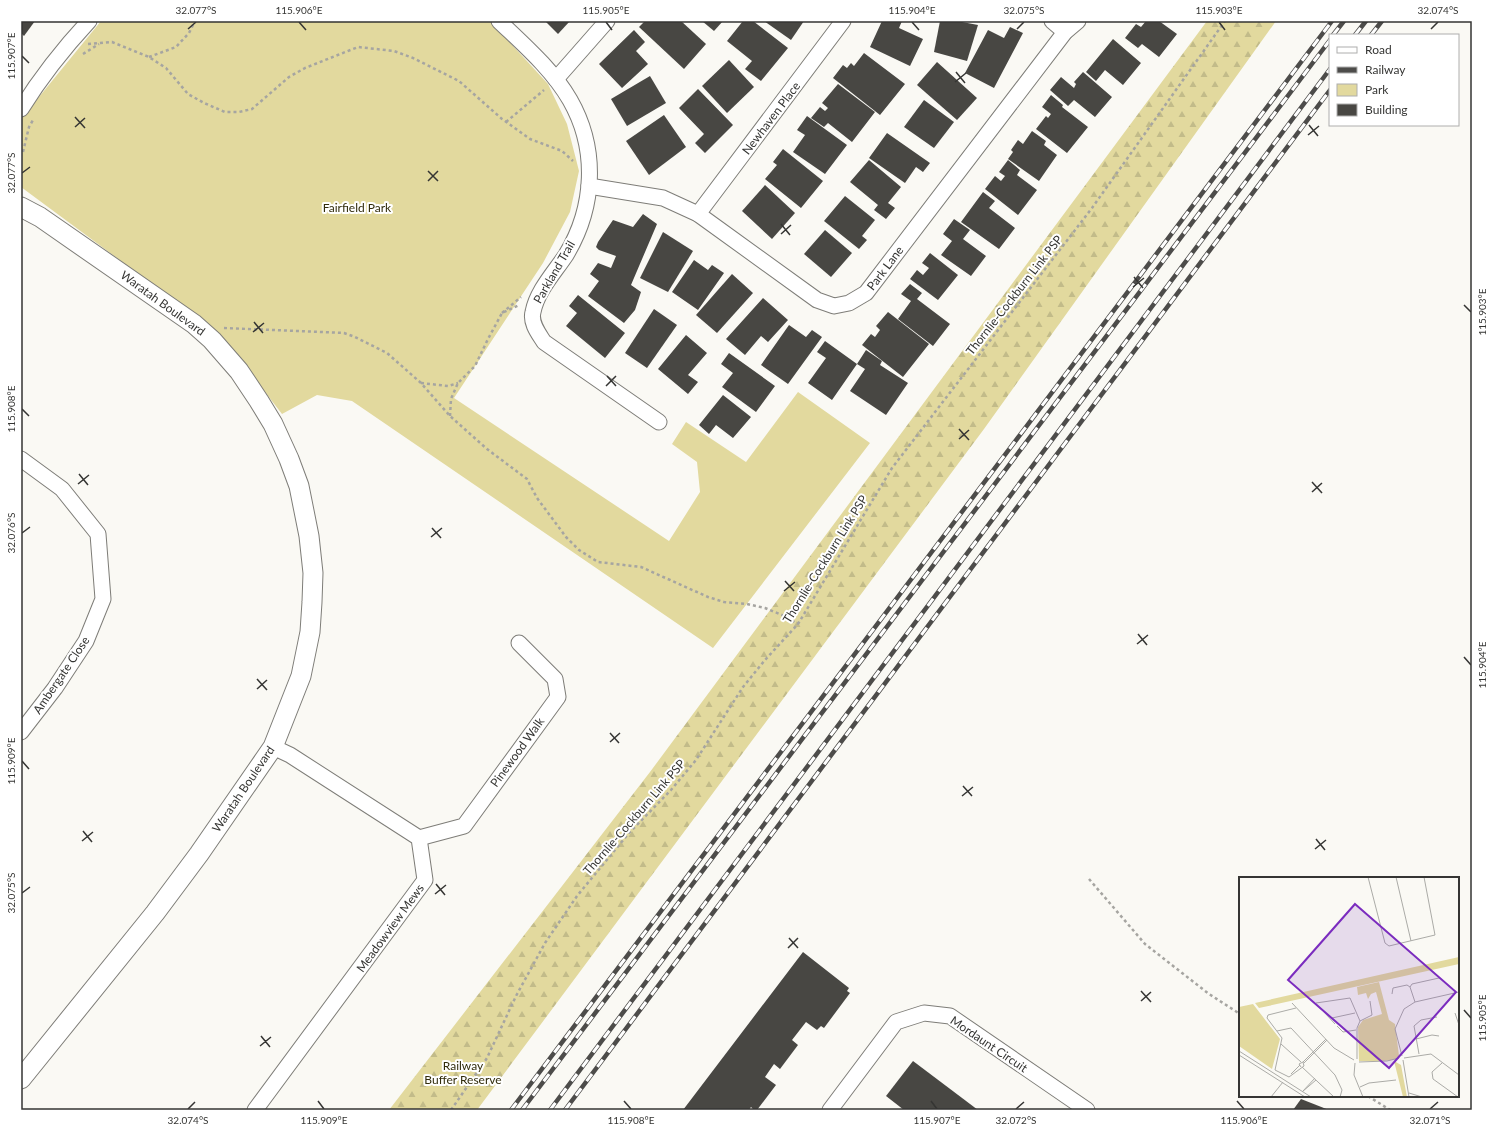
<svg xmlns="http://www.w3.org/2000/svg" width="1493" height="1131" font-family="Lato,sans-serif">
<defs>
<pattern id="forest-firs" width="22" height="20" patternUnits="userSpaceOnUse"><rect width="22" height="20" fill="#e2d99e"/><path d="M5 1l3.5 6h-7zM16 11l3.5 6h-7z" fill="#c2bb89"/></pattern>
</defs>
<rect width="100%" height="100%" fill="#faf9f4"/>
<polygon fill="url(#forest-firs)" points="1207,21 1276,21 984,429 477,1110 389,1110 650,772"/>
<polygon fill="#e2d99e" points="101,21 490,21 548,84 567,124 579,171 570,212 543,263 454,398 669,541 700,492 697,462 672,444 686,422 746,462 798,392 870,443 713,648 352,401 317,395 282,414 221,335 21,187 21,119"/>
<g fill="#484743">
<polygon points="21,21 35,21 24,36 21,33"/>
<polygon points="545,21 570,21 558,34"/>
<polygon points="645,21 681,21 706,44 684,69 639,27"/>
<polygon points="702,21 723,21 714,31"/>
<polygon points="743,21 753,21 788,48 761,81 745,69 752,61 727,41"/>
<polygon points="764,21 804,21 791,40"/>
<polygon points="882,21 902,21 899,28 923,39 910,66 870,47"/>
<polygon points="940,21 957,21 978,25 967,61 934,52"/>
<polygon points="1146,21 1159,21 1177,34 1159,57 1142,44 1138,48 1125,38 1136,24 1141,27"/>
<polygon points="1010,27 1023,33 994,88 965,73 988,30 1004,38"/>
<polygon points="634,30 645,42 636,51 648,64 622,88 599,64"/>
<polygon points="1113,39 1141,63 1123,85 1105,70 1096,81 1086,72"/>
<polygon points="864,53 905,84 880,115 833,78 843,65 847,68 851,63 854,66"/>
<polygon points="729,60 754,87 727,113 702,86"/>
<polygon points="937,62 977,98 957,120 917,85"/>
<polygon points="1083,72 1112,97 1095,117 1074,100 1068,106 1050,90 1061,77 1074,88 1076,84 1074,82"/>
<polygon points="650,76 666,103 627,126 611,99"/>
<polygon points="838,84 875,112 852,142 828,123 824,127 811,118 820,107 825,111 828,108 822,103"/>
<polygon points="698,89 733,125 705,153 695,143 704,134 679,108"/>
<polygon points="1051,95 1063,105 1062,107 1088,127 1067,153 1036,129 1046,116 1048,118 1051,114 1042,107"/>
<polygon points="924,100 954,122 934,148 904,127"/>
<polygon points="664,115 686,147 649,175 626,141"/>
<polygon points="807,116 847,145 825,174 793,152 805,135 797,130"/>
<polygon points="1032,131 1046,141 1044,145 1057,155 1039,181 1008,159 1013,152 1011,150 1018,140 1023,144"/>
<polygon points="887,133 930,163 923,172 916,167 905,183 869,158"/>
<polygon points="783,149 823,181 801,208 765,179 777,165 773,162"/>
<polygon points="869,160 901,187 888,203 895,208 886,219 874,210 878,205 850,182"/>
<polygon points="1008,160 1020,170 1017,175 1037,190 1018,215 985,189 995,176 1001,181 1005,176 999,172"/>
<polygon points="765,185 795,213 772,239 742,211"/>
<polygon points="983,192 995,201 989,208 1015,228 999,249 961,222"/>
<polygon points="845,196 875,220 862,236 867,240 859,249 824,221"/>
<polygon points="643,214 657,224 631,285 641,292 635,310 624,323 588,296 599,281 590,274 598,263 611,268 616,256 599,250 596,247 598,242 613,220 633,227"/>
<polygon points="954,219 970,230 963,239 986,256 971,276 941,255 952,241 943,234"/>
<polygon points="825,230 852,253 831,277 804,254"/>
<polygon points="663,232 693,251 668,292 640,278"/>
<polygon points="930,253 958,275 938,300 910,279 917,270 923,275 929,268 922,263"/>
<polygon points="694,260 708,270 712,265 724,273 698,310 672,292"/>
<polygon points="732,274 753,293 717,333 696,315"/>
<polygon points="910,284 922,293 917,299 950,324 933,346 898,319 911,301 901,294"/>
<polygon points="578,295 625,333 605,358 566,326 577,313 569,306"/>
<polygon points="763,298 788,320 768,342 761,336 745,355 726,339"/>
<polygon points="654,309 677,325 647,368 625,353"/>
<polygon points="888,312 929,344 903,377 862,345 871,334 875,337 880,330 876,326"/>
<polygon points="789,325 806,337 812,330 822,337 788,384 761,365"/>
<polygon points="686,335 707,353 688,375 698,382 688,394 658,369"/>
<polygon points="825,341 857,364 866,350 882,361 880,365 908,383 886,415 850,391 865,369 857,364 832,400 808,383 826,358 817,352"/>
<polygon points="729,353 775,386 756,412 722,387 733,373 721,364"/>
<polygon points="723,395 751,417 733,438 716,425 709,434 699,425"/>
<polygon points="803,952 849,988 847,991 850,993 824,1028 821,1026 817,1030 806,1022 792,1040 798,1045 780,1069 774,1064 765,1077 776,1085 757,1110 754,1110 751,1107 749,1110 683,1110"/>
<polygon points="913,1061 978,1110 904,1110 886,1096"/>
<polygon points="1301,1099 1329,1110 1293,1110"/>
</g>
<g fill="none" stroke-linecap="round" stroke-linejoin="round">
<g stroke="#7e7d78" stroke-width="17">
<g id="minor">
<path d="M499,21C524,45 552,69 570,100C598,149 595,207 566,255C554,273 537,291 533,312C530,323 539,334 544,342L659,422"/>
<polyline points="1052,21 1065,32"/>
<polyline points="556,79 607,21"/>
<path d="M21,109C41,77 63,49 89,21"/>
<polyline points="589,186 663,198 698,214 817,300 834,306 849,303 866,293 1065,32 1078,21"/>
<polyline points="698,214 843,21"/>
<polyline points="21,459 62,489 98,534 103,599 86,641 55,688 21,732"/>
<polyline points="419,838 464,826 558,697 555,679 519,643"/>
<polyline points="255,1110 425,880 419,838 290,755 273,747"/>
<polyline points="830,1110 896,1022 924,1013 950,1016 1087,1110"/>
</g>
</g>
<g stroke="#7e7d78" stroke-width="21">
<polyline id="tertiary" points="21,207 40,217 194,324 212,340 239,371 259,401 273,424 289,459 299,486 309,536 313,573 312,602 310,632 301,676 273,747 199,854 155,913 21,1079"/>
</g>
<g stroke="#a6a5a1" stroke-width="2.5" stroke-dasharray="3 3" stroke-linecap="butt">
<polyline points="88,44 112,42 149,57 166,68 188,94 204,103 225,112 239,112 252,109 289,77 305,68 358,47 394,51 413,58 459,81 502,119 530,139 562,151 573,161"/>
<polyline points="83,54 99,44"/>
<polyline points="149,57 176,47 189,33 195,21"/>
<polyline points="506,122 544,90"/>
<polyline points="23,152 29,127 33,120"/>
<polyline points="502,313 521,297"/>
<polyline points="224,328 344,333 355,337 387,353 421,383 450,416 487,449 527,479 537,498 566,537 579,550 598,562 641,567 708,597 724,602 747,604 765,608 782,615 798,624"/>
<polyline points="421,383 448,386 458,383"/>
<polyline points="450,416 451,399 458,383 475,366 488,339 502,313 519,305"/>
<polyline points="1089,879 1145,944 1209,994 1240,1014"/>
<polyline points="1368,1096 1390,1110"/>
<polyline points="451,1110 487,1058 516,996 545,943 577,896 629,833 671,790 696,760 743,687 765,660 798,624 892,468 1092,208 1225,21"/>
</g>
<use href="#minor" stroke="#fff" stroke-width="15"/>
<use href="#tertiary" stroke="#fff" stroke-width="19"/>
<g stroke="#4d4c4a" stroke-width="4.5">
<g id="rail">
<polyline points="1333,35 1344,21"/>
<polyline points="1355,35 1366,21"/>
<polyline points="1371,35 1382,21"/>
<polyline points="511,1110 1332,21"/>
<polyline points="522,1110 1330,40"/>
<polyline points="550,1110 1330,69"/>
<polyline points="565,1110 1330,90"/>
</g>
</g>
<use href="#rail" stroke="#fff" stroke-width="3" stroke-dasharray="9" stroke-linecap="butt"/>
</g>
<path fill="none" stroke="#353533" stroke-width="1.5" d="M299,22L306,30M606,22L612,30M912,22L919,30M1219,22L1225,30M188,29L196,22M1017,29L1024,22M1431,29L1438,22M22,56L29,63M956,72L965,83M955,82L966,73M75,117L85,128M1309,125L1318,136M75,127L85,118M1308,135L1319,126M428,171L438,181M22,173L30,167M428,181L438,171M781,224L790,235M781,234L791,225M1134,277L1143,288M1133,287L1144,278M1464,305L1471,312M254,322L263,333M253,332L264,323M607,376L616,386M606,386L616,376M22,409L29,416M959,429L969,440M959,439L969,430M79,474L88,485M1312,482L1322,493M78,484L89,475M1312,492L1322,483M432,528L441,538M22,533L30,527M431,537L442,528M785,581L794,591M784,591L795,582M1138,634L1147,645M1137,644L1148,635M1464,657L1471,665M257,679L267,690M257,689L267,680M610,733L619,743M610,742L620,733M22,761L29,769M963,786L972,796M962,796L973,787M83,831L92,842M1316,839L1325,850M82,841L93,832M1315,849L1326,840M436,884L445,895M22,893L30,887M435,894L446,885M789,938L798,948M788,948L798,938M1141,991L1151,1002M1141,1001L1151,992M1464,1010L1471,1018M261,1036L270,1047M260,1046L271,1037M318,1101L324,1109M624,1101L631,1109M931,1101L937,1109M1237,1101L1244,1109M188,1109L195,1102M1016,1109L1024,1102M1430,1109L1438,1102"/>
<g text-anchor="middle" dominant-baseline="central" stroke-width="4" stroke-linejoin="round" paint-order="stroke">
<g font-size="12" fill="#353533" stroke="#fff">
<text transform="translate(771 118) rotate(-53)">Newhaven Place</text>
<text transform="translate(885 268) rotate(-53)">Park Lane</text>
<text transform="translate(554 272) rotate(-60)">Parkland Trail</text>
<text transform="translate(1014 295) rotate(-52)">Thornlie-Cockburn Link PSP</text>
<text transform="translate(163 303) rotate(36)">Waratah Boulevard</text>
<text transform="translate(825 559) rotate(-58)">Thornlie-Cockburn Link PSP</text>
<text transform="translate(61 675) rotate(-56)">Ambergate Close</text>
<text transform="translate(517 752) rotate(-54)">Pinewood Walk</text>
<text transform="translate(243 789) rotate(-56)">Waratah Boulevard</text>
<text transform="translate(634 817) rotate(-49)">Thornlie-Cockburn Link PSP</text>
<text transform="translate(390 928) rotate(-54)">Meadowview Mews</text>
<text transform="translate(989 1044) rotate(34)">Mordaunt Circuit</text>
</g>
<g font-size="12" fill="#312c0c" stroke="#fff">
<text x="357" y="207">Fairfield Park</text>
<text x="463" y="1065">Railway<tspan x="463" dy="14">Buffer Reserve</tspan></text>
</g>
</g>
<g transform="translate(1239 877)">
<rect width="220" height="220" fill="#faf9f4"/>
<path d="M220,80V87L20,131L16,126ZM14,127L41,162L33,192L0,169V130Z" fill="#e2d99e"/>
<path d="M2,140L10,148L8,158L0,155V141Z" fill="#e2d99e"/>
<path d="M140,105L150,143L156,147L160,179L159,182L144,184H120L119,150L124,143L143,137L137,115L132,117L129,122L127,116L119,118L118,110ZM155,184L162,188L168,220H164Z" fill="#e2d99e"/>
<path fill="none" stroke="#ababa7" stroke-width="1" d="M129,0L146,66L150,69L196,58L185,0M157,0L172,64M153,117L154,111L168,108L171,110M176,125L171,110L173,107L200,101M53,126L95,171L115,183M77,126L111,121L121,144M57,131L29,138L28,141L43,161L36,193L50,200L65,189L64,185L60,187L62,190M85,135L96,147M216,136L220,148M93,141L116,136M98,149L104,155L117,153M38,154L52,151L96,198L103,213L101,220M177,162L193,158L200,159M42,167L62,185M0,174L72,220M180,177L175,149L182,143L198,140M0,178L66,220M163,179L156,152L165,132L176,125L220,115M165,181L192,177L220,198M118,182V151L121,144L133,138L131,124M164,183L170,220M64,185L87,162M120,185L148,184L160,181M65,186L88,163M116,186L115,198L124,220M203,186L193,195L194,202L219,220M63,190L95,220M52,197L61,188M121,210L130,206L157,203M64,214L76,201M63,215L77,203M170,216L183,220M32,220L44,205"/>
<path fill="#7b2cbf" fill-opacity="0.15" stroke="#7b2cbf" stroke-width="2" d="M116,27L217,115L150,191L49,103Z"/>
<rect width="220" height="220" fill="none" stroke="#353533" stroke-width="2"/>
</g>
<rect width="1493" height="1131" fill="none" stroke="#ffffff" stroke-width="44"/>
<rect x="1329" y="34" width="130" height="92" fill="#ffffff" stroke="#aeaead"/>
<rect x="1337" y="47" width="20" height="6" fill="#ffffff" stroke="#aeaead"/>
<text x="1365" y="54" font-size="12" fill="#353533">Road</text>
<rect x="1337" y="67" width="20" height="6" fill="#4d4c4a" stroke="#aeaead"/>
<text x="1365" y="74" font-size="12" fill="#353533">Railway</text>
<rect x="1337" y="84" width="20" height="12" fill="#e2d99e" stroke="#aeaead"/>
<text x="1365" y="94" font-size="12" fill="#353533">Park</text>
<rect x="1337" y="104" width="20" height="12" fill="#484743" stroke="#aeaead"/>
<text x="1365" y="114" font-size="12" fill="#353533">Building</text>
<rect x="22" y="22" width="1449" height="1087" fill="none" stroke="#353533" stroke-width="1.5"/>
<g font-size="10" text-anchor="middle" fill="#353533">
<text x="196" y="14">32.077°S</text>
<text x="299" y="14">115.906°E</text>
<text x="606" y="14">115.905°E</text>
<text x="912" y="14">115.904°E</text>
<text x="1024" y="14">32.075°S</text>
<text x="1219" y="14">115.903°E</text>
<text x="1438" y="14">32.074°S</text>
<text transform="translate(11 56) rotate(-90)" y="4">115.907°E</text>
<text transform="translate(11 173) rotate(-90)" y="4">32.077°S</text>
<text transform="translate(1482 312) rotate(-90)" y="4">115.903°E</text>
<text transform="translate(11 409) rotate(-90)" y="4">115.908°E</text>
<text transform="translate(11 533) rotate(-90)" y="4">32.076°S</text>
<text transform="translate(1482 665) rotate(-90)" y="4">115.904°E</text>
<text transform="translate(11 761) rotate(-90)" y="4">115.909°E</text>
<text transform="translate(11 893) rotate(-90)" y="4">32.075°S</text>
<text transform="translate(1482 1018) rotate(-90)" y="4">115.905°E</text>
<text x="188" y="1124">32.074°S</text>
<text x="324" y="1124">115.909°E</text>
<text x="631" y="1124">115.908°E</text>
<text x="937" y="1124">115.907°E</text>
<text x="1016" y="1124">32.072°S</text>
<text x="1244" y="1124">115.906°E</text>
<text x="1430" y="1124">32.071°S</text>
</g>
</svg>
